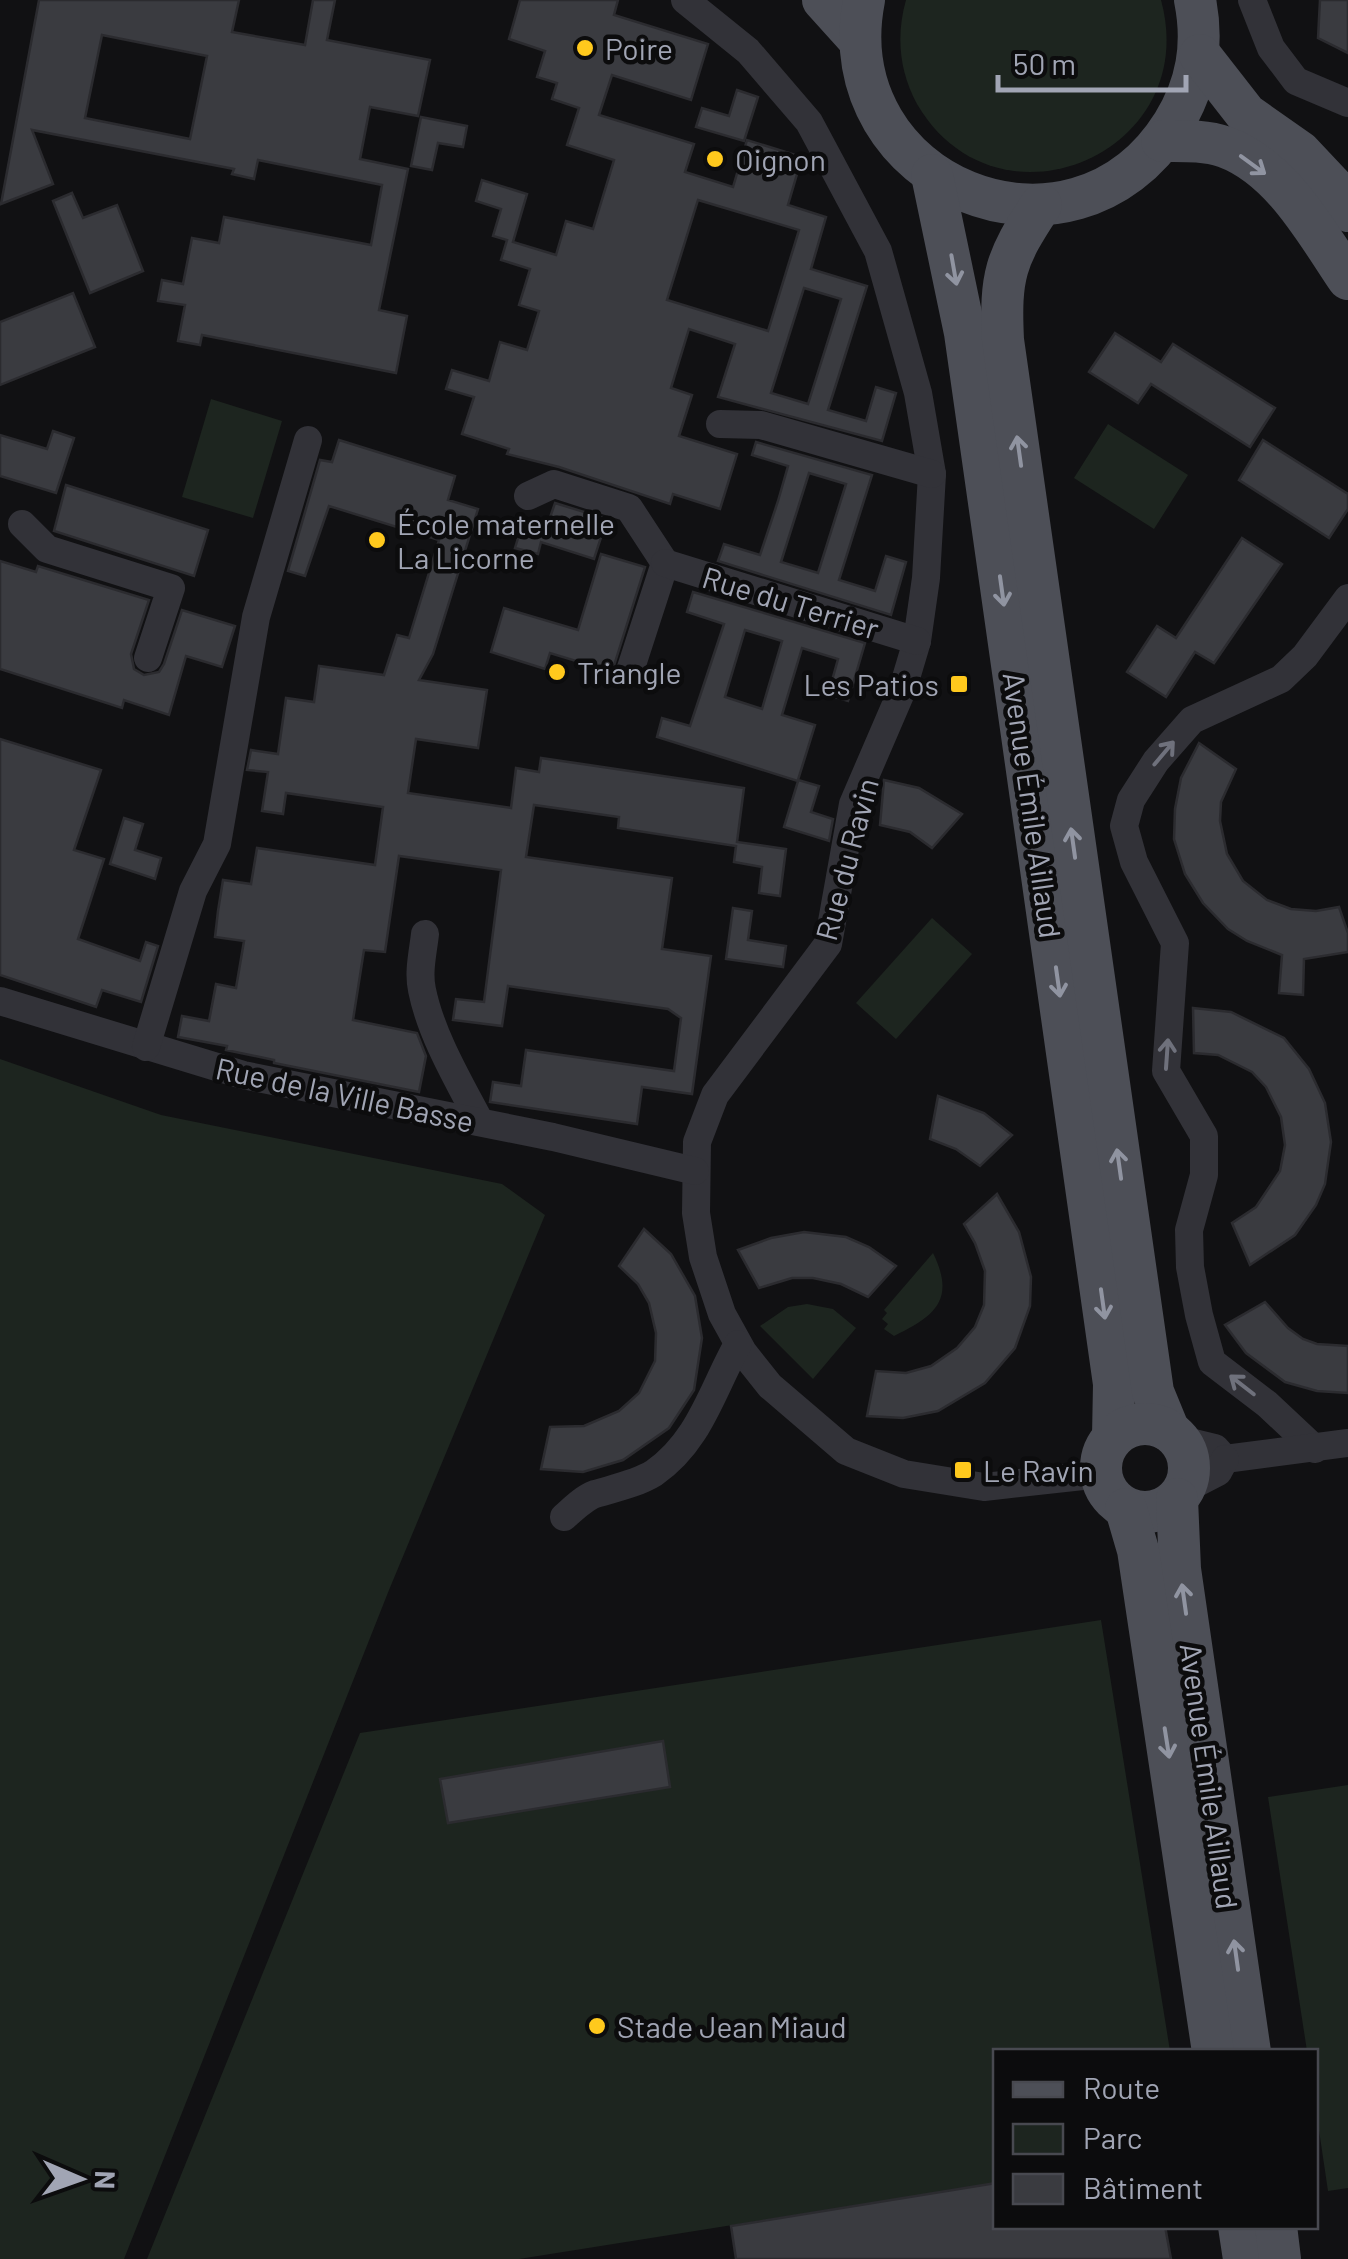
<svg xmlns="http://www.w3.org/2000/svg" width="1348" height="2259" font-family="Barlow,sans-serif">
<rect width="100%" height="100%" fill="#111113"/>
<g fill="#1d251f">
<path d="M906,0H1161C1203,153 997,241 917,104C899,71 896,35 906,0Z"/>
<polygon points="211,399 282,421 253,518 182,497"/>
<polygon points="1108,424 1188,475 1154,529 1074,478"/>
<polygon points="932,918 972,954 896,1039 856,1003"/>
<polygon points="0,1059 161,1115 502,1184 545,1215 389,1590 124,2259 0,2259"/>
<path d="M933,1253C956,1300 935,1316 894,1336L884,1329L888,1324L882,1319L887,1313L884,1310Z"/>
<polygon points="807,1304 833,1309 856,1328 813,1379 760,1326 788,1307"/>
<polygon points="1101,1620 1170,2051 996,2052 995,2183 519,2259 147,2259 360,1733"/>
<polygon points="1348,1785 1348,2188 1328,2191 1316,2110 1316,2052 1307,2051 1268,1797"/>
</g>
<g fill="#3a3b40" stroke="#2b2b2f" stroke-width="2.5" fill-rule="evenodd">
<path d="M39,0H239L232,32L305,45L313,0H335L327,40L430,60L418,116L370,107L360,159L408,169L379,310L407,316L396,373L202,335L200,345L178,341L185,305L158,301L162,280L183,284L192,238L219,243L224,217L371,245L382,185L258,160L254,179L232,174L234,169L32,130L53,184L1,204ZM102,35L207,56L190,139L85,118Z"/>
<path d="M520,0H618L614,15L708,44L691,100L612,75L599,115L694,144L685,172L733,187L747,140L802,157L788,205L826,217L811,269L867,286L828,410L866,421L876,387L896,393L882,441L718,397L735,344L689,329L671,388L692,395L679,436L737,454L720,509L673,494L670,504L559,467L507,454L509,449L462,434L474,397L446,389L452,370L489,381L500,342L527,350L539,311L519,305L530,269L501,260L507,240L493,236L501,209L476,201L482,180L527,194L513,242L556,255L566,221L593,229L614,160L567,145L579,108L552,99L557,83L537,77L545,51L509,39ZM698,200L799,230L768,331L667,300ZM804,288L841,299L808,404L771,393Z"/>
<polygon points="1320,0 1348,0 1348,53 1318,38"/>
<polygon points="737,90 758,97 744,141 696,127 702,108 729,116"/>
<polygon points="421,117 467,126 463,147 438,143 432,170 411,166"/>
<polygon points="72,193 83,218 117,205 143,271 90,293 53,201"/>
<polygon points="73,293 95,347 0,385 0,322"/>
<polygon points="1115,333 1161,362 1173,344 1275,408 1250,447 1151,384 1138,403 1089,372"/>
<polygon points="53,431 74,438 56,493 0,476 0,435 47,449"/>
<polygon points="339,440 455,476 448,500 478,509 433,654 419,680 487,690 478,748 416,739 408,793 511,808 516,768 539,772 541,758 589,765 744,788 737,842 786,849 780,896 759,893 762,867 734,862 736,846 618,828 619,817 534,805 526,857 672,878 662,949 711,956 692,1094 642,1087 637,1124 490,1102 493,1082 521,1086 526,1050 674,1071 681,1018 668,1009 508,986 502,1026 453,1020 456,999 484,1002 501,870 399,856 385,952 364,950 353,1020 417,1033 426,1056 419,1092 274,1063 274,1060 226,1050 227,1046 178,1037 182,1016 209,1021 216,984 236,988 244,941 215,937 218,911 223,880 251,884 257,848 375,865 383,807 286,793 283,814 262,811 268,772 247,770 251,750 278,754 286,698 314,702 319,666 384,675 397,635 409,638 439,540 329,506 305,576 288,571 320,460 332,462"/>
<polygon points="1263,440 1348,494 1348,509 1329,538 1239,480"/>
<path d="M756,442L872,475L839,580L875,591L886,556L906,562L891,615L718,561L724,544L760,555L778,501L788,466L752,455ZM809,473L846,484L818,573L781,562Z"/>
<polygon points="66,485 208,530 194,576 54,531"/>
<polygon points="555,503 607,519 594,559 541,542 538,554 515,548 522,525 545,532"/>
<polygon points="1242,538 1282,564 1214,663 1195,652 1166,697 1127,672 1157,626 1176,638"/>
<polygon points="601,554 645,567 612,672 550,653 545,669 491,652 504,608 578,630"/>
<polygon points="0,561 36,572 38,566 149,600 131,654 134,669 144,675 159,672 164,664 182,610 235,626 222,667 186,656 169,715 124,700 122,708 0,669"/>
<path d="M693,592L865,643L848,701L828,695L838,659L802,648L782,715L815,725L798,780L819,786L811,812L833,819L829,841L784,827L798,781L657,737L662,718L690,726L724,624L687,612ZM745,630L782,641L762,709L725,697Z"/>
<polygon points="0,739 101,770 74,850 104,859 78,939 140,961 146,942 158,946 141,1002 102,990 96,1007 0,975"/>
<polygon points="1199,743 1236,769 1221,802 1220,821 1227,854 1243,881 1267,900 1291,909 1316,911 1339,907 1348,933 1348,952 1304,959 1303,995 1279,993 1282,955 1247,941 1228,929 1203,903 1185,874 1174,839 1175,809 1181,778"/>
<polygon points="884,780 919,788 962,814 932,848 910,832 880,825"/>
<polygon points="124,818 143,824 135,850 161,858 155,879 110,864"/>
<polygon points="733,908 752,911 748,940 786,946 783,967 726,959"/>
<polygon points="1193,1008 1231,1012 1284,1038 1309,1069 1325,1103 1331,1142 1325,1184 1316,1205 1295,1235 1250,1265 1232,1223 1256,1207 1280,1171 1285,1145 1281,1117 1266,1087 1252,1072 1218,1055 1194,1053"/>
<polygon points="938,1096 984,1113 1012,1135 980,1166 956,1149 930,1139"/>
<polygon points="997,1194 1019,1232 1031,1277 1030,1306 1015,1348 985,1383 938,1411 903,1418 867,1416 876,1371 906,1373 931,1366 957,1348 975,1327 984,1305 985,1271 975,1243 964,1224"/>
<polygon points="644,1229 671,1254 695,1296 702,1338 694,1390 669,1428 623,1460 583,1472 541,1469 550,1427 584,1426 619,1411 639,1393 655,1361 656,1333 649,1303 638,1284 619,1266"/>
<polygon points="804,1232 846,1237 869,1247 896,1266 868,1297 841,1284 813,1278 792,1278 759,1288 738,1250 771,1238"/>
<polygon points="1265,1302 1288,1328 1303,1339 1317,1344 1348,1346 1348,1393 1317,1391 1285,1382 1246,1353 1225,1325"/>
<polygon points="663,1741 670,1787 448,1823 440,1779"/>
<polygon points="996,2183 996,2226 1165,2226 1171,2259 736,2259 731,2226"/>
</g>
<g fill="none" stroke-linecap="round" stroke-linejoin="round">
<g stroke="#323238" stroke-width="28">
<polyline points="685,0 748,51 809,122 878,251 918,393 932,474 926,578 917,641 903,688 853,804 828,944 715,1095 697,1142 696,1213 703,1257 722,1314 743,1352 770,1386 846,1451 904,1474 984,1487 1101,1474"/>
<polyline points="1252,0 1271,48 1296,81 1348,103"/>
<polyline points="720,424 761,425 932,474"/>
<polyline points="528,496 554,484 629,508 665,563 629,674"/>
<polyline points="22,524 47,549 171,588 148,658"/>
<polyline points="665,563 917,641"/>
<path d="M425,934C423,952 418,972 422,990C431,1035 459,1082 480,1122"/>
<polyline points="0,1001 243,1075 553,1137 695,1171"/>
<polyline points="146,1047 193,891 217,844 256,617 308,440"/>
<polyline points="1178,1439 1215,1448 1225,1459"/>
<polyline points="1315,1449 1267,1404 1212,1362 1199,1315 1190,1267 1189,1230 1204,1175 1204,1136 1166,1071 1175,943 1134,862 1124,826 1131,800 1156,761 1192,720 1281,679 1305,656 1348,598"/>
<polyline points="1225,1459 1348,1443"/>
<polyline points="1185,1489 1218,1472 1225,1459"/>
<path d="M564,1517C573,1509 584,1498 595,1494C615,1488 636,1484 654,1473C700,1441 712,1390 738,1344"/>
</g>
<g stroke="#4d4f57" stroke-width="42">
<polyline points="823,0 860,41"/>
<path d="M864,0C828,185 1072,285 1173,124C1197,85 1204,45 1195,0"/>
<polyline points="1200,55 1246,114 1300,152 1333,187 1348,211"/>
<path d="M1162,141C1183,141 1205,140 1225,147C1282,168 1316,232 1348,279"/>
<polyline points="932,175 965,333 1114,1384 1113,1437"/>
<path d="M1041,205C1005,259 1000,276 1003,340L1153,1392L1169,1431"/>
<circle cx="1145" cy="1468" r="44"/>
<polyline points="1177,1499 1180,1569 1250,2052"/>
<polyline points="1126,1509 1138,1550 1213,2052"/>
<polyline points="1239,2226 1244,2259"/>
<polyline points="1276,2226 1280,2259"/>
</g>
</g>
<defs><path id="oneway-shaft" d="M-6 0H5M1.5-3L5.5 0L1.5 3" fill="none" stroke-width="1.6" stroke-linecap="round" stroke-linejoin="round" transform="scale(2.5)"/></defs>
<g stroke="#9094a1">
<use href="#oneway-shaft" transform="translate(1253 165) rotate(36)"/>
<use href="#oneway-shaft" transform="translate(954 270) rotate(80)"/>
<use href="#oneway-shaft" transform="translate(1019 451) rotate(-98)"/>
<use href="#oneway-shaft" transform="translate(1002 591) rotate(82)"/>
<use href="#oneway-shaft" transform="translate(1073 843) rotate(-98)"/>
<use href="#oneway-shaft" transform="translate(1058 982) rotate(82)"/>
<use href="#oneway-shaft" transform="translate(1119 1164) rotate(-98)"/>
<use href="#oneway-shaft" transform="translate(1103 1304) rotate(82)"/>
<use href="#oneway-shaft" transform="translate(1184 1599) rotate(-98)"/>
<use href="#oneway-shaft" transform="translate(1167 1743) rotate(81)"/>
<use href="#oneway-shaft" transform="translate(1236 1955) rotate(-98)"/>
</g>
<g stroke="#6f717c">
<use href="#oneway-shaft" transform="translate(1164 753) rotate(-50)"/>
<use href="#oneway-shaft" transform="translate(1167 1054) rotate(-86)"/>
<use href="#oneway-shaft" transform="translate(1242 1385) rotate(-142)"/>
</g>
<g fill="#ffc91d" stroke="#0c0c0d" stroke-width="4">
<circle cx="585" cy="48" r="10"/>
<circle cx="715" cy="159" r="10"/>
<circle cx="377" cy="540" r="10"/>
<circle cx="557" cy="672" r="10"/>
<rect x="949" y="674" width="20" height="20" rx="5"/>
<rect x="953" y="1460" width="20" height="20" rx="5"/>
<circle cx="597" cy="2026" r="10"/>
</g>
<g text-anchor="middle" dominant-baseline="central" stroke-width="9" stroke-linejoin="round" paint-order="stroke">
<g font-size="30" fill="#a1a5b4" stroke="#0c0c0d" text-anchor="start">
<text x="605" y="48">Poire</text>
<text x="735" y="159">Oignon</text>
<text x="397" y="523">École maternelle<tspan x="397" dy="34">La Licorne</tspan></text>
<text x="577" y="672">Triangle</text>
<text x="939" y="684" text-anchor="end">Les Patios</text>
<text x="983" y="1470">Le Ravin</text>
<text x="617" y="2026">Stade Jean Miaud</text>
</g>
<g font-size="30" fill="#a1a5b4" stroke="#0c0c0d">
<text transform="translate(791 602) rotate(17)">Rue du Terrier</text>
<text transform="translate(1033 805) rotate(82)">Avenue Émile Aillaud</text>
<text transform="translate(846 859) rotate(-75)">Rue du Ravin</text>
<text transform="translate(345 1094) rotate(12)">Rue de la Ville Basse</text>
<text transform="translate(1210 1776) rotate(82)">Avenue Émile Aillaud</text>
</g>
</g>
<rect x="993" y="2049" width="325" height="180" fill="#0c0c0d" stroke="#484950" stroke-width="2.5"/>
<rect x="1013" y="2082" width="50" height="15" fill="#4d4f57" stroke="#484950" stroke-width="2.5"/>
<text x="1083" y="2099" font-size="30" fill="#a1a5b4">Route</text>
<rect x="1013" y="2124" width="50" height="30" fill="#1d251f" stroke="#484950" stroke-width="2.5"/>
<text x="1083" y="2149" font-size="30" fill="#a1a5b4">Parc</text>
<rect x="1013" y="2174" width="50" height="30" fill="#3a3b40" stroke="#484950" stroke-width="2.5"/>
<text x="1083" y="2199" font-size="30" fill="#a1a5b4">Bâtiment</text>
<g transform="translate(80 2179) rotate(92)" stroke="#0c0c0d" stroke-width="8" paint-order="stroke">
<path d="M0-8L18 38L0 25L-18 38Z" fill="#a1a5b4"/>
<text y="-15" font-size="28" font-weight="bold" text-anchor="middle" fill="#a1a5b4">N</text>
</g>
<path d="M998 75v15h188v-15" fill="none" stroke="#a1a5b4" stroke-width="5"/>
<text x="1013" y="75" font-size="30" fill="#a1a5b4" stroke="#0c0c0d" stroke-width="8" paint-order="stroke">50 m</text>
</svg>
